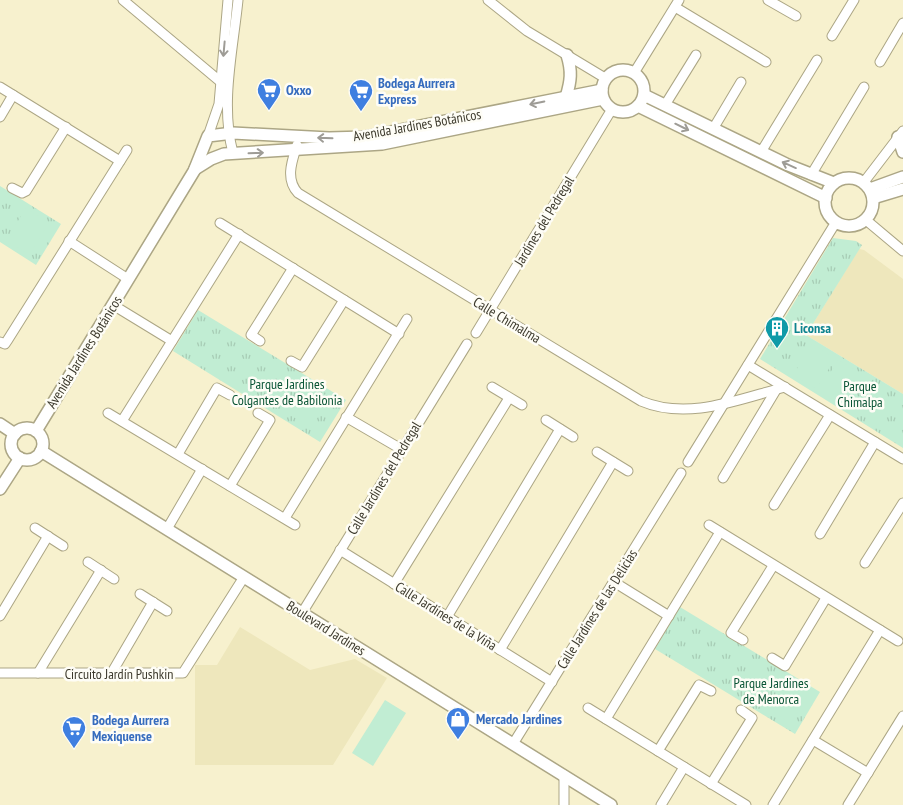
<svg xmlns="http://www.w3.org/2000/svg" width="903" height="805" font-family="'PT Sans Narrow',sans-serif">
<defs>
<pattern id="grass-tufts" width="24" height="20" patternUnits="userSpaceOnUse" patternTransform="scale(1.25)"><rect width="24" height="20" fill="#c1edd3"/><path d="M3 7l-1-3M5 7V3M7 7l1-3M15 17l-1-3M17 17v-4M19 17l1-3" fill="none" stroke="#a7ccb5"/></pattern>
</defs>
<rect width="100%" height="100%" fill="#f7f1ce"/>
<g fill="#eee7bc">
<polygon points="859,249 864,250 903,279 903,394 806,335"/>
<polygon points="240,627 310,670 355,659 387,678 333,765 195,765 195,665 217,665"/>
</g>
<g fill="url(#grass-tufts)">
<polygon points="0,186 61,224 36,265 0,242"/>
<polygon points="833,238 856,241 862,245 806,335 903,394 903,448 760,359"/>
<polygon points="198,310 346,400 320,442 173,351"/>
<polygon points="680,607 820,692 795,734 655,649"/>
</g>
<g fill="#c1edd3">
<polygon points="26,208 49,223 29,255 6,240"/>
<polygon points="812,344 835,358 817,389 793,375"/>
<polygon points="838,360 862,374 842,406 819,391"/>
<polygon points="306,383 330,398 311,428 287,413"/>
<polygon points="786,680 809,693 791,723 768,709"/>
<polygon points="385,700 406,713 373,766 352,753"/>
</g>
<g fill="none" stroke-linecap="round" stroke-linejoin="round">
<g stroke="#aca685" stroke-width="11">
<g id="minor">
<polyline points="123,0 222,83"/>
<polyline points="488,0 527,31 605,78"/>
<polyline points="768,0 796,16"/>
<polyline points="675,7 766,62"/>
<polyline points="832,36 854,0"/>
<polyline points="880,62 903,23"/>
<polyline points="634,73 679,0"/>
<polyline points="0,87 120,161"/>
<polyline points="665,105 696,55"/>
<polyline points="0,117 13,95"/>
<polyline points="713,129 741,82"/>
<polyline points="208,136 219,104 228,0"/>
<path d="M297,145C292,161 285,179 298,193L641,401C688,421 739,399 785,387"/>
<polyline points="761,152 817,60"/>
<path d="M233,153C220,104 233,50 238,0"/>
<polyline points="811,175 864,87"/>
<polyline points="864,182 903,131"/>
<polyline points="12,188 22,193 26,191 66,127"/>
<polyline points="866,220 903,251"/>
<polyline points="220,223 399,334"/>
<polyline points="69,241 128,279"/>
<polyline points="113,305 172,341"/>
<polyline points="476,333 612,109"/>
<polyline points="260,341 251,335 293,268"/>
<polyline points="0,342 5,344 7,341 127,150"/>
<polyline points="291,361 302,367 344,300"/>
<polyline points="748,365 903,459"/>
<polyline points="492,387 522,405"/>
<polyline points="108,413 295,525"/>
<polyline points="346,417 401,449"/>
<polyline points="546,420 573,437"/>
<polyline points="122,421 239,234"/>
<polyline points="597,452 628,471"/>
<polyline points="178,454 217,388 230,395"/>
<polyline points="688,462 836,222"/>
<polyline points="723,478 776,390"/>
<polyline points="230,486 270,420 258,413"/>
<polyline points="774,505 830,415"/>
<polyline points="285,518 407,319"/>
<polyline points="709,525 898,641"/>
<polyline points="35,528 63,546"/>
<polyline points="167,529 202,469"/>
<polyline points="820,534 875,442"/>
<polyline points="340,550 552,682"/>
<polyline points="88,562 114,579"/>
<polyline points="865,563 903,503"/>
<polyline points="614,582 669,616"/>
<polyline points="394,584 509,398"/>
<polyline points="140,594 167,611"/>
<polyline points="302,613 467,344"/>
<polyline points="0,616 48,536"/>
<polyline points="447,617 560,429"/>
<polyline points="743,640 731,633 773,566"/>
<polyline points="500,650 613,462"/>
<polyline points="772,658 785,666 826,598"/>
<polyline points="0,673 183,673 244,577"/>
<polyline points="38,673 101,570"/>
<polyline points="111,674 153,602"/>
<polyline points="588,708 746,805"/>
<polyline points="606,719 720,532"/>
<polyline points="813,740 868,773"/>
<polyline points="513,744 681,473"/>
<polyline points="658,751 699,685 711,691"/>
<polyline points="564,775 564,805"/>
<polyline points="711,784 752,718 741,710"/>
<polyline points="661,805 684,767"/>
<polyline points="773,805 880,630"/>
<polyline points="848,805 903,716"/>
</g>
</g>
<g stroke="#aca685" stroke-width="14">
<g id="tertiary">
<circle cx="623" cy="91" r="21"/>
<polyline points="644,95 788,165 834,183"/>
<path d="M566,97C571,81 572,71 567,55"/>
<polyline points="638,106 826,198"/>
<polyline points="898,137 903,152"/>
<polyline points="195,169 211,159 224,154 382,144 603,99"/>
<circle cx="849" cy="202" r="24"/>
<polyline points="870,189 903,177"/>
<polyline points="873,198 903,189"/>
<polyline points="0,424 15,434"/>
<circle cx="27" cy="444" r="16"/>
<polyline points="36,431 194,171 208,136 233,133 329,138 365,137 602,90"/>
<polyline points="41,451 611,805"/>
<polyline points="0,489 20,458"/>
</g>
</g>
<use href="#minor" stroke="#fff" stroke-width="9"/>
<use href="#tertiary" stroke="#fff" stroke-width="11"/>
</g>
<defs><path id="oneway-shaft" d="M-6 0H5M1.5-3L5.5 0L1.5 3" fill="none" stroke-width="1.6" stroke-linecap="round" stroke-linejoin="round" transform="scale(1.25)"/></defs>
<g stroke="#9e9c96">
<use href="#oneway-shaft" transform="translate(224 49) rotate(95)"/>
<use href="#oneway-shaft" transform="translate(537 103) rotate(168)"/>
<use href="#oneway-shaft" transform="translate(682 127) rotate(26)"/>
<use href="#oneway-shaft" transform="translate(325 138) rotate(-178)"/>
<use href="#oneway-shaft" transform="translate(256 153) rotate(-2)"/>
<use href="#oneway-shaft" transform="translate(789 165) rotate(-156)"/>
</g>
<defs>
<g id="supermarket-pin" transform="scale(1.25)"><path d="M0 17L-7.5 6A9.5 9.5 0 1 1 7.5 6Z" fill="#3f7fe0" stroke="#fefdf6"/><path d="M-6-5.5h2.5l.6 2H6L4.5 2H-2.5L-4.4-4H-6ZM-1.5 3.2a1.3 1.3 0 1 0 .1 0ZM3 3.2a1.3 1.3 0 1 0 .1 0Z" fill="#fff"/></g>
<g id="building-pin" transform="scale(1.25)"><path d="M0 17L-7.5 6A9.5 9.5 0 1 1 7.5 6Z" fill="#0f9aa8" stroke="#fefdf6"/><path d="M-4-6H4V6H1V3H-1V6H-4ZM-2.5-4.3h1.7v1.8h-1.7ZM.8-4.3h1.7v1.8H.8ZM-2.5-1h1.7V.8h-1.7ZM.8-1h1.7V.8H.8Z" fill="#fff"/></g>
<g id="shop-pin" transform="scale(1.25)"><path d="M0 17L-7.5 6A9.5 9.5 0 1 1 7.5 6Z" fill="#3f7fe0" stroke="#fefdf6"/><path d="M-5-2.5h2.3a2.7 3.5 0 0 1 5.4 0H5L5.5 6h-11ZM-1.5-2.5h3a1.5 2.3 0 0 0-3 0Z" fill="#fff"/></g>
</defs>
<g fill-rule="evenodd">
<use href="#supermarket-pin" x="269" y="90"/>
<use href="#supermarket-pin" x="361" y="91"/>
<use href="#building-pin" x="777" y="328"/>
<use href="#shop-pin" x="458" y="719"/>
<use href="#supermarket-pin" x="74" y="728"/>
</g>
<g text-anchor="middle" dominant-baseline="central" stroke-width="5" stroke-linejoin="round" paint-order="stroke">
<g font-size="14" font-weight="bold" fill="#366cbe" stroke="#fefdf6" text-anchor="start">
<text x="378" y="83">Bodega Aurrera<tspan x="378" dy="16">Express</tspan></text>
<text x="286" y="90">Oxxo</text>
<text x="476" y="719">Mercado Jardines</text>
<text x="92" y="720">Bodega Aurrera<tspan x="92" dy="16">Mexiquense</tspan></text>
</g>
<g font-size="14" fill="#3c392c" stroke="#fefdf6">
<text transform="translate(417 125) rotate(-10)">Avenida Jardines Botánicos</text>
<text transform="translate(544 221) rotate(-59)">Jardines del Pedregal</text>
<text transform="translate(507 320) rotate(31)">Calle Chimalma</text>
<text transform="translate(84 352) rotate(-58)">Avenida Jardines Botánicos</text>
<text transform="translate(384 478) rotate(-59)">Calle Jardines del Pedregal</text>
<text transform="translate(597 609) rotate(-58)">Calle Jardines de las Delicias</text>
<text transform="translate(446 616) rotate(32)">Calle Jardines de la Viña</text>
<text transform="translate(326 628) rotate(32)">Boulevard Jardines</text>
<text x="119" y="674">Circuito Jardín Pushkin</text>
</g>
<g font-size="14" font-weight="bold" fill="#0d838f" stroke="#fefdf6" text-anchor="start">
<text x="794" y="328">Liconsa</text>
</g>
<g font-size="14" fill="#095435" stroke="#fefdf6">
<text x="287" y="384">Parque Jardines<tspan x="287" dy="16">Colgantes de Babilonia</tspan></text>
<text x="860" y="386">Parque<tspan x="860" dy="16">Chimalpa</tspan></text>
<text x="771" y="683">Parque Jardines<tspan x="771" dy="16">de Menorca</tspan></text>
</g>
</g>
</svg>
